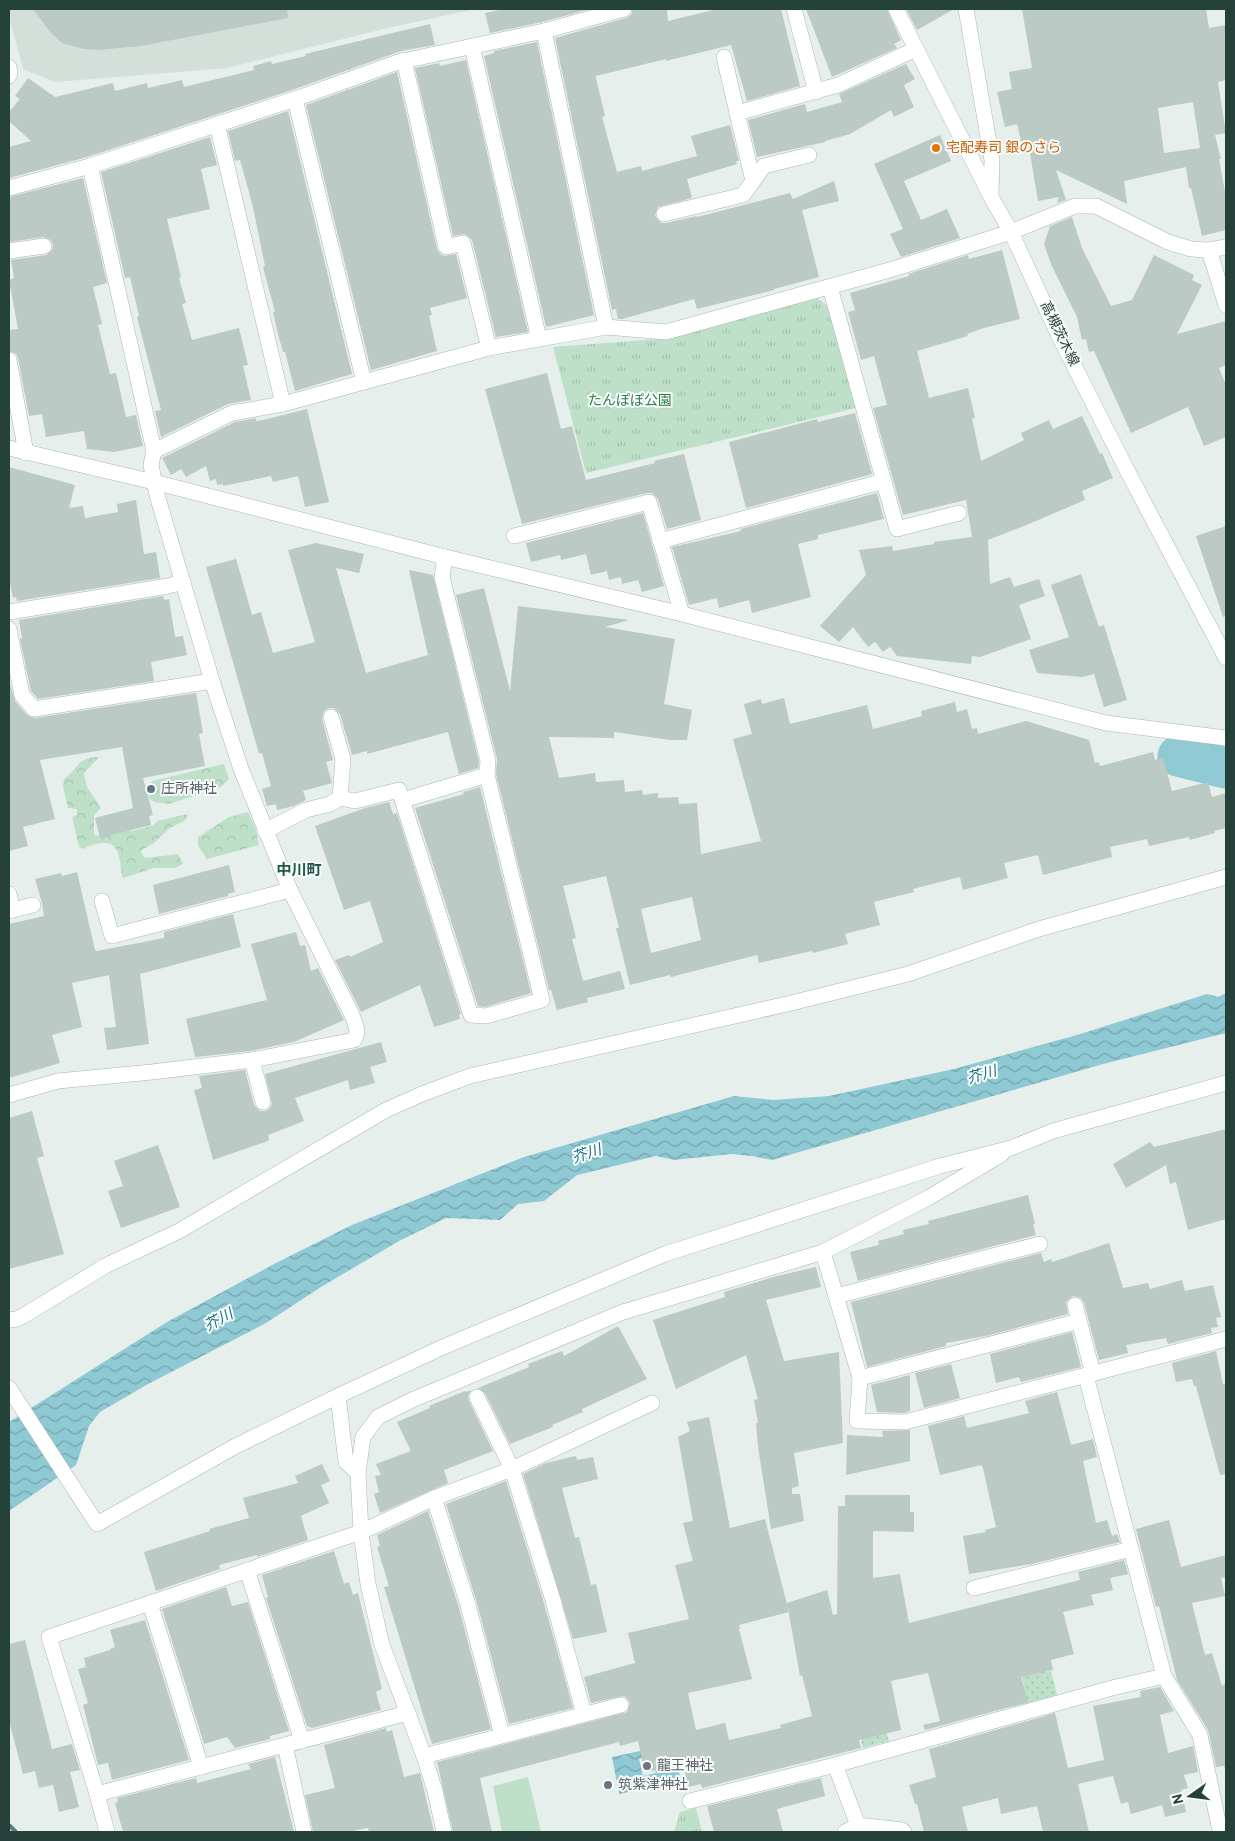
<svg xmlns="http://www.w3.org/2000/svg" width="1235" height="1841" font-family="Overpass,'Noto Sans JP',sans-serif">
<defs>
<pattern id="forest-crowns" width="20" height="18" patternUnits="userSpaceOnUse" patternTransform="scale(1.25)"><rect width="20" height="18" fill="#bfe0c8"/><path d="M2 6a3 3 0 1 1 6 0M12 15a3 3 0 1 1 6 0" fill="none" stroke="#a4c1ad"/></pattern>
<pattern id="park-tufts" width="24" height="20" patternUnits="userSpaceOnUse" patternTransform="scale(1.25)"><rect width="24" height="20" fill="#bfe0c8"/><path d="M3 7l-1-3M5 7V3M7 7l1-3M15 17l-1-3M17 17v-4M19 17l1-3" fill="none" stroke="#a4c1ad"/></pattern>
<pattern id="garden-dots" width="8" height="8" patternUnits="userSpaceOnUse" patternTransform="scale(1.25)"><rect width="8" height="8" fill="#bfe0c8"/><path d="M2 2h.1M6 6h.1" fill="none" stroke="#a4c1ad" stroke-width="1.8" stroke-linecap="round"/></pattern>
<pattern id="water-waves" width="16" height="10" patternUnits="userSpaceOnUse" patternTransform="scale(1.25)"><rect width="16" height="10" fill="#8ec9d4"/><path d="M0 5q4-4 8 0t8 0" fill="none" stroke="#74a5ad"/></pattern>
</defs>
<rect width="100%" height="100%" fill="#e6efeb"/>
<polygon fill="#d4dfda" points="9,9 475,9 388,28 227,68 55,82 23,69 9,16"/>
<polygon fill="#bfe0c8" points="528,1777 541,1832 502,1832 493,1786"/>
<g fill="url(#forest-crowns)">
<path d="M99,757L84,773L87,787L101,808L94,815V835L102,836L123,829L132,831L154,825L157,821L188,814L186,820L170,828L154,843L140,851L145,858L178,854L183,864L175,868H154L123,878C120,870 121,861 118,853C113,837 94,843 83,849L79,847L72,817L77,815V809L68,808L63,787L64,779C80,768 75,758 99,757Z"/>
<polygon points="224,764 229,779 221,787 169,804 154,802 149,798 147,787 152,781"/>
<polygon points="248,812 256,829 259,845 207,859 198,846 198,837 229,817"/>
</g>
<g fill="url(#park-tufts)">
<polygon points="816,297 828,306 856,408 586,473 553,347 671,338"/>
<polygon points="696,1808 702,1832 674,1832 680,1812"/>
</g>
<g fill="url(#garden-dots)">
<polygon points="1064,1615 1068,1632 1038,1640 1046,1672 1051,1671 1057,1695 1013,1707 1009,1690 1024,1685 1017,1659 1036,1622"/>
<polygon points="855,1715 886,1732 889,1741 863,1748"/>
</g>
<g fill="url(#water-waves)" fill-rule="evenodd">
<polygon points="1226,993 1226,1033 1103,1064 772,1160 752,1156 731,1154 674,1160 656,1156 577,1175 544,1201 518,1204 500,1220 446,1218 399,1241 321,1287 266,1323 148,1384 100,1412 89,1426 76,1465 9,1511 9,1422 167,1322 276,1263 352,1225 524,1157 734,1096 773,1100 829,1096 954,1069 1077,1035 1207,994 1218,997"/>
<path d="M673,1744L681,1781L619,1794L612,1757ZM652,1756L656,1773L643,1776L639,1759Z"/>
</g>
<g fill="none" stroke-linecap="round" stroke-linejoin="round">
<polyline stroke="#8ec9d4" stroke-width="41" points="1178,756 1226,768"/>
</g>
<g fill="#bbcac4" fill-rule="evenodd">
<polygon points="33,9 287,9 288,18 141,46 98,50 84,49 62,43 50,32"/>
<polygon points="504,9 590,9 542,22 490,33 485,13"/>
<polygon points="633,9 667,9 668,21 717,9 781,9 800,86 747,101 731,45 666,61 666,59 596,76 596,78 605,116 602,117 617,172 641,166 642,171 697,156 691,136 730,125 739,161 736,161 737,164 687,179 692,198 658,207 655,216 661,223 666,223 697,216 697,217 790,193 793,199 834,181 839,201 802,210 819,277 774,289 774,290 697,309 694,299 622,319 618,319 616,309 612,310 555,38 626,18 631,15"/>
<polygon points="806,9 887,9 901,40 894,44 897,48 832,77"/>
<polygon points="906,9 954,9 917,30"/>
<path d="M1022,9H1206L1209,28L1226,25V80L1218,82L1226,133L1215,135L1221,159H1219L1226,197V230L1202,236L1191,188H1189L1186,167L1124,181L1127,204L1056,170L1066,200L1057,203L1059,197L1038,201L1030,153L1024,154L1017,124L1005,127L997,92L1012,89L1009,72L1032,68ZM1193,102L1200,148L1164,153L1158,108Z"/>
<polygon points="430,24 435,45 401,51 292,90 87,157 9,178 9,147 31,141 9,121 9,112 20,99 15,96 28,78 55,97 113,83 115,91 147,83 148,88 182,80 184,87 254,70 253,66 271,61 272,64 306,56 305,54"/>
<polygon points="537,42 594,315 546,327 484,56 494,53 494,51"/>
<polygon points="466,60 528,332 496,337 472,240 465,234 453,236 415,68 439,63 440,66"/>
<polygon points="906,64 915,79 904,85 914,107 894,117 891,110 850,134 825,141 825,142 757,157 748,120 805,104 807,112 842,102 839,94"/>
<polygon points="397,72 437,249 440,254 444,256 456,254 467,298 430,308 432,315 429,316 437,351 371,370 306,105"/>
<polygon points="288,111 352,374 295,391 285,352 283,352 278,334 273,312 275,312 263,267 265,266 253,207 240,160 235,161 228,131"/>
<polygon points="940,135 951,161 904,181 921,220 947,209 960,238 901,257 890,234 903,229 874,164"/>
<polygon points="210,137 217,165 201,169 210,209 167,219 181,277 179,278 186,303 182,304 192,340 239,328 248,365 243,366 251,400 228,404 161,437 155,411 161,410 137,317 139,316 130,277 125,278 101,172"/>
<polygon points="83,178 107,283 93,287 102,324 98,325 110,374 116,373 126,417 136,415 143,446 114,452 87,449 84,431 46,437 42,414 29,416 18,358 16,354 9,351 9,330 18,329 9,280 14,278 11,260 46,255 52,250 53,245 51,240 43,237 9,242 9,197"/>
<polygon points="1072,217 1082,248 1111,306 1132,300 1154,255 1194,275 1192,280 1202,285 1177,334 1226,321 1226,365 1219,368 1226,385 1226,437 1204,446 1188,407 1131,433 1094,351 1089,352 1086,339 1082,340 1077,317 1051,264 1044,244 1050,226"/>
<polygon points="1002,250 1020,319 984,328 967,334 968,336 917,351 929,398 968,388 975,418 972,418 981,461 1024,440 1021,433 1049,420 1053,429 1082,416 1100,454 1102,453 1113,478 1082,491 1085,500 1029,524 988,540 990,584 1010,577 1014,587 1039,579 1045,596 1019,605 1031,639 980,657 972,656 971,664 897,656 890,647 883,652 875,642 868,647 853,627 839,642 820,626 866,575 859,550 892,546 893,551 934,544 934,542 972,537 966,500 903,515 873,408 887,405 874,356 861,360 848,312 855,310 850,293 909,276 908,274 968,255 969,259"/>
<polygon points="547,373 561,429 572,426 586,480 655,463 654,461 684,454 701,520 667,529 658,499 652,493 647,493 522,524 485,389"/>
<polygon points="307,409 329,502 305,507 298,476 273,482 271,476 223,486 223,484 217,485 216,479 210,481 206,466 186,477 181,469 171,475 162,458 235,422 256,418 256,421 263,420"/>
<polygon points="855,413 872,474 746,508 729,442 817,419 818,422"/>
<polygon points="9,467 75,485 69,508 83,506 85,518 118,512 117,504 136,500 144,554 156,552 160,578 17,601 16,597 13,598 9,578"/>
<polygon points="877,493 884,519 818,535 818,539 798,544 811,597 752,613 749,600 719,608 717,598 689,605 672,547 741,531 740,529"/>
<polygon points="643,513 664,586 642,592 638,580 622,584 621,577 609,580 607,571 591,575 586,554 561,560 560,555 531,562 526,543"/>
<polygon points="1226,526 1226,616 1223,617 1196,536"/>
<polygon points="316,543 364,554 359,573 336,568 366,673 428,655 409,570 433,575 479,762 478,768 459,774 448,732 367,754 367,751 352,755 340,714 334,708 329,708 324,711 322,719 333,760 326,762 332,783 303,791 306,800 294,806 277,810 276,804 267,806 262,789 271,786 262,753 259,754 206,567 236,559 252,615 261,612 273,653 315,642 288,550"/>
<polygon points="1081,574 1099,627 1104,625 1127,700 1104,707 1094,674 1082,677 1037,673 1029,650 1069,637 1051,585"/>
<path d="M484,588L510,691L518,606L629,620L605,627L675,639L664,704L692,710L687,740H670L614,732V738L549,737L559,778L595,773L596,782L624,780L625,792L642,790L643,795L658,793V798L678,797L679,804L697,803L701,854L761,841L733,739L752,734L744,704L761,699L762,704L784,698L790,724L867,705L873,729L922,716L921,711L955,702L957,712L967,709L972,729L977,728L978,734L1026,721L1089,740L1095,763L1099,762L1100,766L1153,752L1155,760L1163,757L1172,791L1208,782L1212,797L1226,793V828L1214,831L1215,833L1190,840L1189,837L1149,846L1147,839L1110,847L1112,857L1043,875L1038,855L1004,863L1008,878L963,890L960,877L913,889L914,892L874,902L880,925L845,934L848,944L813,953L812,951L759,963L757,955L671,977L670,975L630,985L616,928H619L606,876L563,886L576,938L572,939L583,981L620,971L625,989L587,998L588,1002L557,1010L551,990H549L496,774L497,759L456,595ZM692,897L701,940L651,953L641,909Z"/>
<polygon points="163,596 164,600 169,599 175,637 183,636 187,655 151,662 154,681 38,699 31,691 20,639 22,638 19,620"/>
<polygon points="9,681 15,701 27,715 35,718 196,693 203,733 199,734 205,766 143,778 153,815 149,816 151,825 100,838 95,818 133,808 122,747 40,760 55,819 23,827 28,846 9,851"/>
<polygon points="480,787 531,993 485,1007 478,1006 415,808 464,794 463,792"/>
<polygon points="389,802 393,814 397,813 461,1014 459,1015 460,1019 434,1027 420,985 361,1012 335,960 349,955 350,957 383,942 370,901 344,910 315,826 365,808"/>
<polygon points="229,865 235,892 228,894 228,896 159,914 153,885"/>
<polygon points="77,872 95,950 97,951 164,938 164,932 233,914 241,947 140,974 149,1044 107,1050 104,1028 116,1027 109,975 72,983 82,1027 52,1035 60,1063 9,1078 9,924 44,916 42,903 35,879 61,873 62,876"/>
<polygon points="296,932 300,946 305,945 311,971 318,968 344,1020 294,1042 251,1051 195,1057 186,1019 267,1000 251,944"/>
<polygon points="381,1042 387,1062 370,1067 375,1083 350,1090 348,1080 295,1098 304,1121 268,1135 269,1140 265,1142 213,1160 194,1090 202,1088 199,1076 245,1070 254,1105 260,1111 265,1111 269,1109 272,1104 265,1074"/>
<polygon points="32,1111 44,1156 37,1158 64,1254 9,1269 9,1118"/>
<polygon points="1226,1129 1226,1219 1188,1230 1176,1182 1170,1184 1166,1165 1126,1188 1113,1164 1150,1142 1154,1147"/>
<polygon points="158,1145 180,1207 121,1228 108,1191 123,1186 114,1161"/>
<polygon points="1028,1195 1035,1224 1033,1224 1036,1235 858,1281 850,1252 879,1245 878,1241 904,1234 903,1230 929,1224 928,1221"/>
<polygon points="1109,1243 1123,1288 1148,1283 1150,1289 1182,1280 1185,1291 1213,1285 1221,1317 1216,1318 1218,1327 1211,1328 1212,1333 1168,1344 1166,1338 1126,1345 1128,1353 1099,1360 1084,1303 1081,1298 1073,1296 1066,1302 1068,1314 986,1336 946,1343 946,1346 867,1367 851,1302 1041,1253 1044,1262 1051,1259 1052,1262"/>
<polygon points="816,1267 821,1287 766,1300 784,1361 839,1352 843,1443 794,1453 799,1486 792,1488 792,1494 800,1494 804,1521 771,1529 758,1447 756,1423 758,1423 754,1400 758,1399 746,1355 676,1389 653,1320 725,1297 724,1292 777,1276"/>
<polygon points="618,1326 647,1379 582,1409 583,1412 552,1425 553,1427 510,1444 485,1393 478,1388 529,1367 528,1364 562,1351 564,1356"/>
<polygon points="1072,1332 1081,1367 1021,1382 1019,1377 996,1383 990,1354"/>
<polygon points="1216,1351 1223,1384 1226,1384 1226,1474 1220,1475 1196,1386 1194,1386 1192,1379 1176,1382 1172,1363"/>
<polygon points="951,1364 960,1398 924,1408 915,1373"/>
<polygon points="910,1375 910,1411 904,1413 877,1412 871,1385"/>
<polygon points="471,1390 468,1396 469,1401 493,1451 444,1470 448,1483 380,1513 374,1494 379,1492 375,1476 381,1475 376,1464 411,1451 397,1422 430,1408 429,1406 465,1391 466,1392"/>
<polygon points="1057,1392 1071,1445 1093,1439 1097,1457 1083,1461 1096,1523 1107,1520 1112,1536 1117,1534 1120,1542 1032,1564 969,1574 963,1536 986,1532 985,1530 996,1527 983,1468 981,1465 940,1475 928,1426 964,1416 967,1428 1029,1413 1025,1401"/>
<polygon points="709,1417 730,1528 765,1519 789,1612 739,1625 740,1629 739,1629 752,1679 688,1693 696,1730 725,1723 729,1740 781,1728 780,1725 812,1716 802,1675 800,1676 787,1603 827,1590 833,1615 837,1614 838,1506 845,1506 845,1495 910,1495 910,1512 914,1512 914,1532 873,1531 873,1578 900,1574 909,1623 1080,1580 1078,1572 1124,1560 1128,1574 1110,1578 1113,1590 1091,1595 1094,1605 1063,1612 1074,1654 1051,1660 1053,1670 1021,1677 1028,1702 925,1730 923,1725 940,1721 928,1673 891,1681 901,1730 859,1740 861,1748 702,1788 701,1784 689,1787 683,1766 645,1772 638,1741 620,1746 619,1742 480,1778 492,1832 453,1832 437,1762 627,1712 630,1703 627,1698 623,1696 591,1703 584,1677 635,1663 628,1633 689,1619 675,1565 693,1561 683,1523 693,1521 678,1437 690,1431 687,1422"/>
<polygon points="910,1430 910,1461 846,1475 847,1435 883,1437 882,1431"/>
<polygon points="576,1456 577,1460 593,1457 598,1479 562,1488 575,1538 579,1537 591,1585 596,1584 607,1632 573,1639 523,1474 546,1463"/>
<polygon points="322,1464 330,1481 321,1485 329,1503 301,1516 308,1540 257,1557 257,1555 219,1565 220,1569 156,1591 144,1552 210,1531 209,1529 249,1518 243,1498 298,1483 295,1476"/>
<polygon points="506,1481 544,1603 573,1708 509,1724 477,1603 446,1504"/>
<polygon points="428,1511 459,1608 491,1729 432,1744 384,1587 389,1586 377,1547 380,1546 377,1535"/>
<polygon points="1169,1520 1181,1567 1226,1555 1226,1577 1221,1578 1225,1596 1192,1603 1205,1655 1212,1653 1222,1686 1226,1683 1226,1771 1224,1766 1216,1767 1208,1730 1177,1680 1159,1606 1156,1607 1136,1529"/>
<polygon points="334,1551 344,1584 349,1582 353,1595 358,1593 382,1689 376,1692 381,1710 312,1728 307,1726 266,1598 268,1597 262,1575"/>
<polygon points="226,1587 232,1606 248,1602 289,1731 270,1736 270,1739 235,1748 227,1737 204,1744 162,1609"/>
<polygon points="145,1620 189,1760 112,1780 108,1763 98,1765 83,1705 88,1703 78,1669 86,1667 84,1658 110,1650 110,1649 115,1647 110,1630"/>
<polygon points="25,1640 52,1749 72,1744 80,1770 70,1772 79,1807 59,1812 53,1785 39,1788 35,1771 23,1774 9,1721 9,1644"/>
<polygon points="1160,1687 1174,1711 1160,1715 1168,1753 1193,1746 1198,1772 1184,1775 1188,1788 1181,1790 1186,1812 1165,1817 1162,1805 1131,1814 1128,1802 1121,1804 1113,1776 1078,1784 1089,1832 1043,1832 1037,1806 1001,1814 998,1798 962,1807 968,1832 924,1832 917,1804 915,1804 909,1785 936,1777 929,1749 1055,1713 1068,1768 1104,1760 1093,1706 1141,1697 1140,1691"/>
<polygon points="386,1728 387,1732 392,1730 404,1777 420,1773 434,1832 369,1832 368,1828 347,1832 313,1832 305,1795 335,1788 324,1745"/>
<polygon points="275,1757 294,1832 123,1832 115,1803 118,1802 117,1798 196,1778 197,1783 251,1769 248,1764"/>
<polygon points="821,1778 825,1796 777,1809 783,1832 714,1832 707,1806"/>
</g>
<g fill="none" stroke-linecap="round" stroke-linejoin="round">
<g stroke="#a8b8b2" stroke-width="16">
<g id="street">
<polyline points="794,9 816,92"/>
<polyline points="544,31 606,327"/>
<polyline points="472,46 539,339"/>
<polyline points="724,57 753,181"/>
<polyline points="404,60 446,247 463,243 489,348"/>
<polyline points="9,67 10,73 9,76"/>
<polyline points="295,99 364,382"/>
<polyline points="737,113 838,85 916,49"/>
<polyline points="217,124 283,404"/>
<polyline points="9,188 90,166"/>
<polyline points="664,214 743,195 764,166 809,155"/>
<polyline points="1209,250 1226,305"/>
<polyline points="9,251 44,246"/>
<polyline points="830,287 897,529 959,513"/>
<polyline points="9,360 26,453"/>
<polyline points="9,448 154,482 445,557 682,614 1106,723 1226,738"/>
<polyline points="154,451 232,413 283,404 489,348 606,327 666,332 893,269 1011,232 1075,206 1096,206 1168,242 1191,249 1209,250 1226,247"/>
<polyline points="514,536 649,502 682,614"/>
<polyline points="660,541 884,481"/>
<polyline points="9,612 168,586 183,582"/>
<polyline points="9,629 22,695 34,709 212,681"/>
<polyline points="331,717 343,759 340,798"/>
<polyline points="403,800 487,775"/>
<polyline points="265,831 306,810 330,804 340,798 355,801 399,790 471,1015 486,1016 542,1000 487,775 488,761 442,577 445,557"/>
<polyline points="290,890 241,769 212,681 157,495 151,465 154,451 90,166 295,99 398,62 544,31 624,9"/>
<polyline points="9,894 13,910"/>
<polyline points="9,911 33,905"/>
<polyline points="252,1060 263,1102"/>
<path d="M9,1095L58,1081L152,1072L252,1060L354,1040C360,1031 355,1024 352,1015L290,890L112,936L102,901"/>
<polyline points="823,1252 860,1378 857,1421 905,1422 1226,1339"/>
<polyline points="836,1296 1040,1244"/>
<polyline points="1075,1305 1093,1374"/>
<polyline points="9,1320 17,1319 23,1316 105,1266 179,1231 386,1110 422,1094 470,1076 787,1004 908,974 1039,929 1226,877"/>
<polyline points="1086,1376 1164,1676 1200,1735 1219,1826 1223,1832"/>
<polyline points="860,1378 1079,1321"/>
<polyline points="9,1388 97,1524 234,1447 338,1396 443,1347 665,1254 940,1166 1011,1148 1053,1131 1226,1083"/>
<polyline points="338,1396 346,1462 358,1473"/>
<polyline points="477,1397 512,1469 553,1600 584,1714"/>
<polyline points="434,1498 468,1605 502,1735"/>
<polyline points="247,1570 302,1741"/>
<polyline points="974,1588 1131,1549"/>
<polyline points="150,1603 201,1767"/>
<polyline points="408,1713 97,1794 49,1637 361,1532 434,1498 512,1469 652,1403"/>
<polyline points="285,1745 304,1832"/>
<polyline points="424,1756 621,1705"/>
<polyline points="835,1765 858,1825"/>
<polyline points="97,1794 107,1832"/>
<polyline points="690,1801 835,1765 1112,1688 1164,1676"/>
<polyline points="444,1832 435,1791 424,1756 382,1645 368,1584 361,1532 358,1473 363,1437 378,1417 412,1400 623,1312 823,1252 928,1198 1002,1154"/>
<polyline points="845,1832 858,1825 902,1830 904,1832"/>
</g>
</g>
<g stroke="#a4bbb3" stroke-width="16">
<g id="secondary">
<polyline points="896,9 991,197 1011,232 1059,336 1130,476 1226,658"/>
<polyline points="966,9 992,160 991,195"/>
</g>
</g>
<use href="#street" stroke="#fff" stroke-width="15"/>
<use href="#secondary" stroke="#fff" stroke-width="15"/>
<polyline stroke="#5f7d75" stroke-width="4" stroke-dasharray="10 5" stroke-linecap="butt" points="9,1825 16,1832"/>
</g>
<circle fill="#e8710a" stroke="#f7fbf9" stroke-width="2" cx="936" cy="148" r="5"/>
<g fill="#6b7280" stroke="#f7fbf9" stroke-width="2">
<circle cx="151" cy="789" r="5"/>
<circle cx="647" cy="1766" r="5"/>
<circle cx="608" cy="1785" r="5"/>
</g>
<g text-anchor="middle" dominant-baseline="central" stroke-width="4" stroke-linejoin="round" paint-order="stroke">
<g font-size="14" fill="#c56008" stroke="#f7fbf9" text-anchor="start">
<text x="946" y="148">宅配寿司 銀のさら</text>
</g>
<g font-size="14" fill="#24423a" stroke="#f7fbf9">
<text transform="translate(1059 334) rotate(64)">高槻茨木線</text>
</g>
<g font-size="14" fill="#2d7a4b" stroke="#f7fbf9">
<text x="630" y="401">たんぽぽ公園</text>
</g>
<g font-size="14" fill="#5b616d" stroke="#f7fbf9" text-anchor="start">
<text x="161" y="789">庄所神社</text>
<text x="657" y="1766">龍王神社</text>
<text x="618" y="1785">筑紫津神社</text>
</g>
<g font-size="15" font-weight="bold" fill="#1f5548" stroke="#f7fbf9">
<text x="299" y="871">中川町</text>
</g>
<g font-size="15" font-style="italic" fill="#1c6f80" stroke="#f7fbf9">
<text transform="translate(982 1076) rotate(-16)">芥川</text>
<text transform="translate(587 1155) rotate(-18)">芥川</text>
<text transform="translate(219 1321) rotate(-28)">芥川</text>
</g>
</g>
<rect width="1235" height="1841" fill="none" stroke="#24423a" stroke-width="20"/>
<g transform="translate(1190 1796) rotate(256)" stroke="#f7fbf9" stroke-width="4" paint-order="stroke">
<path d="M0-4L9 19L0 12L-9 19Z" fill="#24423a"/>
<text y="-8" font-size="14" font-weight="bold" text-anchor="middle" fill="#24423a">N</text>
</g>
</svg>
